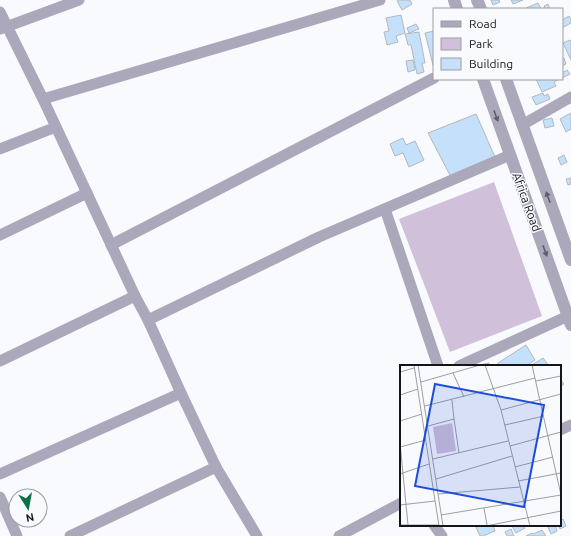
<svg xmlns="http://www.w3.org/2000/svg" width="571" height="536" font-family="Ubuntu,sans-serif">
<rect width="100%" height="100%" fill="#f9fafe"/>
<polygon fill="#d0c0d9" points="494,182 542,316 450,352 399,219"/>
<g fill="#c5e0fa" stroke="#b4b8bb">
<polygon points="399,0 410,0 412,4 402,10 397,1"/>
<polygon points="491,0 499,0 500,2 493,5"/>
<polygon points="511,0 523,0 513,4"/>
<polygon points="538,3 541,9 524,9"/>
<polygon points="548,4 550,9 545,9 544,6"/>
<polygon points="401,15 405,33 396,36 398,42 387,45 384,32 389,31 386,18"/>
<polygon points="569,16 571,19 571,23 562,28 562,20"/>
<polygon points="416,24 419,29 409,33 407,28"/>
<polygon points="434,31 434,65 433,65 425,33"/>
<polygon points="419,32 425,63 422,63 424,72 417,74 411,45 408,45 405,34"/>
<polygon points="570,40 571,41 571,60 563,43"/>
<polygon points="562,58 564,58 566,64 562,66"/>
<polygon points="413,60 415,70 408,72 406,61"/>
<polygon points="567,70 570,74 562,78 562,73"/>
<polygon points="536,79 559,79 554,82 556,86 542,92"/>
<polygon points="543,93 544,96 548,94 550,99 536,105 532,97"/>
<polygon points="571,113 571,129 566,132 560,119"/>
<polygon points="476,114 495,157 451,177 428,133"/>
<polygon points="552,118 554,126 545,128 543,120"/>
<polygon points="403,138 406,145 415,141 424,160 409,167 403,153 395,156 390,144"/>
<polygon points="564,155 567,162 561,165 558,158"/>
<polygon points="571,178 571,184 568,185 566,179"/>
<polygon points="526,345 535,360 526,366 500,366 498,363"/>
<polygon points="543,358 549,366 533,366 532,365"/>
<polygon points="489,363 489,366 476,366"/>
<polygon points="560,379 564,384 560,388"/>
<polygon points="563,519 566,526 560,529 558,525 560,525 560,521"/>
<polygon points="475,525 493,525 495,531 483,536 480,536"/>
<polygon points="514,525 523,525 525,528 516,533 512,526"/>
<polygon points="547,525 555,525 557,531 551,534"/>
<polygon points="511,529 514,536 507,536 505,532"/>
<polygon points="542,530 546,536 526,536 532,533 533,534"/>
</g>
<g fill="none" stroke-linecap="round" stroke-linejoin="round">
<g stroke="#aaa8ba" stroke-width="11">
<polyline points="0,12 43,99 135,296 148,320 181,393 216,467 257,536"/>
<polyline points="0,29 79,0"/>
<polyline points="43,99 380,0"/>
<polyline points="522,125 571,97"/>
<polyline points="0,149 56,127"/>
<polyline points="385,209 438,366"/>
<polyline points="0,235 87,193"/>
<polyline points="111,245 434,78"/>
<polyline points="148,320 319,237 510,155"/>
<polyline points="0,361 135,296"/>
<polyline points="459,366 568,316"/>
<polyline points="560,430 571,425"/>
<polyline points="0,474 181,393"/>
<polyline points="0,497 17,536"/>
<polyline points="434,525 442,536"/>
<polyline points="70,536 216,467"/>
<polyline points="339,536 401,503"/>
</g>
<g stroke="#aaa8ba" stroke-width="12">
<polyline points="454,0 457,9"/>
<polyline points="477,0 481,9"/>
<polyline points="483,79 571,325"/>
<polyline points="506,79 571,260"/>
</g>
</g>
<defs><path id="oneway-solid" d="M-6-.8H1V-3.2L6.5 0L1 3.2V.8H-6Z"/></defs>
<g fill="#5f5e68">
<use href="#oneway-solid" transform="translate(496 116) rotate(70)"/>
<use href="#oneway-solid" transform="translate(548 197) rotate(-110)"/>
<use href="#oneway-solid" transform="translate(545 251) rotate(70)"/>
</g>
<g text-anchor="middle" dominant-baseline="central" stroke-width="3" stroke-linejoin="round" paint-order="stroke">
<g font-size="12" fill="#141516" stroke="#f9fafe">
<text transform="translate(527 202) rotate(70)">Africa Road</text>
</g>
</g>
<g transform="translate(400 365)">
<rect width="161" height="161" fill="#f9fafe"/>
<path d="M52,58L56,86L37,89L33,62Z" fill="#d0c0d9"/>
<path fill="none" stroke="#9d9ea1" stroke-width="1" d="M14,0L39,161M18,0L43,161M85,0L101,45L130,161M132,0L161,130M0,7L14,3M53,8L64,32M136,16L161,11M21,17L80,0M0,30L18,24M25,41L135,13M101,45L161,29M54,54L59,88M0,56L22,49M105,60L144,51M28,61L54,54L52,35M0,78L8,160M110,81L161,67M0,82L26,75M33,94L108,76M115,102L153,92M0,109L29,99M36,114L112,91M118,116L161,108M38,129L120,122M0,140L35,136M84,143L87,160M41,150L161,130M0,160H39M86,161L161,146"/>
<path fill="#1d4ed8" fill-opacity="0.15" stroke="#1d4ed8" stroke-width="2" d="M35,19L144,40L124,142L15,121Z"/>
<rect width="161" height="161" fill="none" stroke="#141516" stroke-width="2"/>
</g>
<rect x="433" y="8" width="130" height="72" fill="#f9fafe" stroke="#9d9ea1"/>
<rect x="441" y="21" width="20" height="6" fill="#aaa8ba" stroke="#9d9ea1"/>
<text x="469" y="28" font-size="12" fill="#141516">Road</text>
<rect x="441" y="38" width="20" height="12" fill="#d0c0d9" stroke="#9d9ea1"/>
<text x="469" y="48" font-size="12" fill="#141516">Park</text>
<rect x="441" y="58" width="20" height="12" fill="#c5e0fa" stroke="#9d9ea1"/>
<text x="469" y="68" font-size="12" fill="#141516">Building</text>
<g transform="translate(28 508) rotate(169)"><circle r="19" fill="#f9fafe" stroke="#9d9ea1"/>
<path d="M0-3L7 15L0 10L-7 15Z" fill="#0a7046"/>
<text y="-6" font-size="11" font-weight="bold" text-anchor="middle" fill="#141516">N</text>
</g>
</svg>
